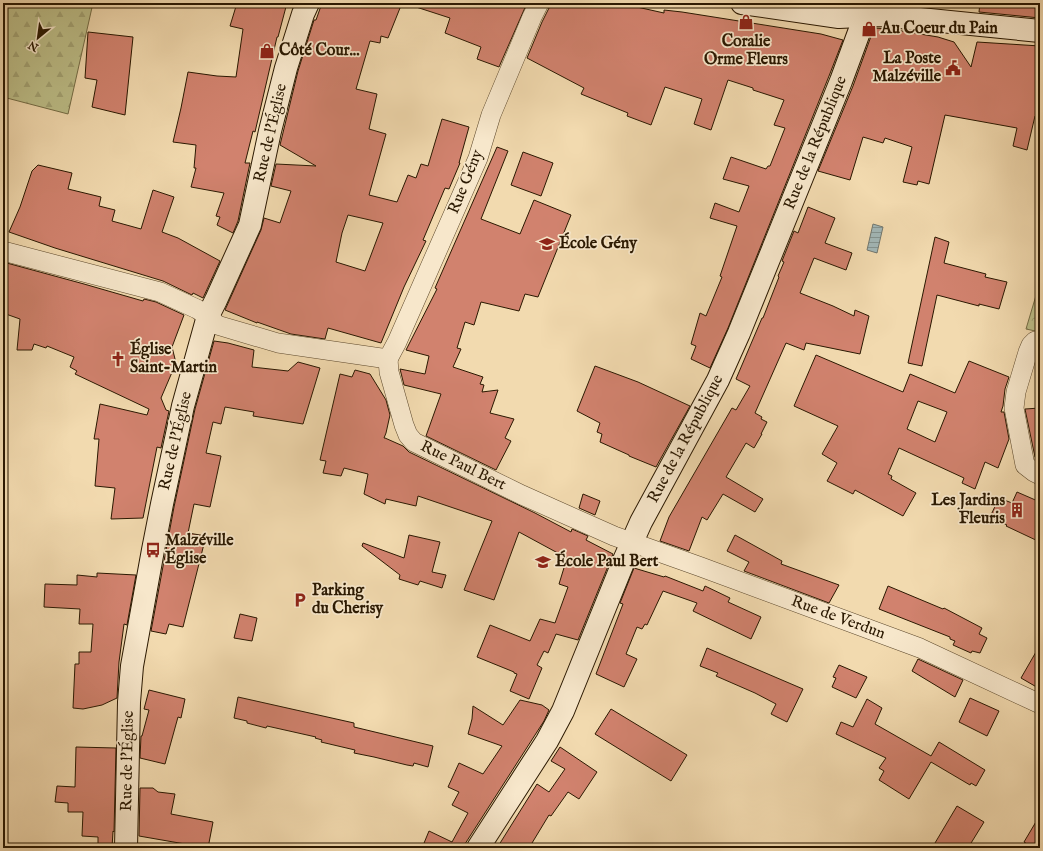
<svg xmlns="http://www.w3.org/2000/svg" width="1043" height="851" font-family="'IM FELL English',serif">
<defs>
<pattern id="forest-firs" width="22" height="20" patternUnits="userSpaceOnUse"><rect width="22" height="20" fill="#bdbf89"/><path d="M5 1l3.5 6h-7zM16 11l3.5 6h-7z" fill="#a3a374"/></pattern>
<pattern id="park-crowns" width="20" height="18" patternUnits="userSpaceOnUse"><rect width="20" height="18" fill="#bdbf89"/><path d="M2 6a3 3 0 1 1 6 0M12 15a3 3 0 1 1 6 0" fill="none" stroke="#a3a374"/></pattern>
<pattern id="water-rules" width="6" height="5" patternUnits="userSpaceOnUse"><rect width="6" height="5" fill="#a2b7b7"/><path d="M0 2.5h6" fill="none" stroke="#849492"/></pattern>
</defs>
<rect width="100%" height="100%" fill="#f2daaf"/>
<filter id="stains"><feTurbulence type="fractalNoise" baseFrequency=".005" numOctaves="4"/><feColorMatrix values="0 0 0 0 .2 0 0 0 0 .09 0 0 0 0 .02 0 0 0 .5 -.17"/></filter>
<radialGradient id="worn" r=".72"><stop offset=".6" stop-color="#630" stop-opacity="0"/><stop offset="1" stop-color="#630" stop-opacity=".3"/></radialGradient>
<polygon fill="url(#forest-firs)" stroke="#746c45" points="3,3 93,3 68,114 3,97"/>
<polygon fill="url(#park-crowns)" stroke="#746c45" points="1040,282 1040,332 1026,329"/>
<polygon fill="url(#water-rules)" stroke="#72776e" points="873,224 883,227 877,253 867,250"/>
<g fill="#d1826e" stroke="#2a1801" fill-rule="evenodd">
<polygon points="237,3 287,3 278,37 277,37 255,132 253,131 245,163 250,163 238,221 233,233 217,225 220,217 216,216 224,193 191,187 196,168 194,168 196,145 173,142 181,108 188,72 217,76 236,77 243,29 230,26"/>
<path d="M322,3H402L388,38L381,36L380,43L370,41L356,89L377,94L369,129L386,134L369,195L397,202L408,175L416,178L421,164L428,166L442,119L469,127L459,163H460L449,189L445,188L423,240L426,241L404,287L381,343L328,328L325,339L291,334L257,322V323L225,310L261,230L264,218L280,223L291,191L271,186L276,164L316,166L280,145L298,71L314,20H316ZM348,215L383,223L365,271L336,262L342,233Z"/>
<polygon points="413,3 527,3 499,67 477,59 481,47 445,33 450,18 413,6"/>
<polygon points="550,3 619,3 664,13 664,10 682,12 821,34 843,40 829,76 728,328 710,368 691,359 696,346 691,344 700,313 706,316 722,277 720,276 737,226 710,218 715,203 739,212 749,186 723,179 731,157 766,169 768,166 770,166 785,128 774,125 784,100 753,90 753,88 728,80 711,130 694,124 702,99 665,87 651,125 627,116 628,113 581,94 584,88 527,58 542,22 549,8"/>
<polygon points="980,3 1040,3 1040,18 979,12"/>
<polygon points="874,28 890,29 938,37 954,42 971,67 977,42 1040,46 1040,105 1037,117 1035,116 1027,150 1013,146 1017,128 945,115 929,184 918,181 917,185 903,182 912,147 885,138 883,143 863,137 850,180 818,171 853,86"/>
<polygon points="88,32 133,37 125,115 92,107 97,80 85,78"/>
<polygon points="497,147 508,151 481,219 520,234 534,200 571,215 538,297 525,294 519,311 481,302 474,325 465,322 457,348 461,349 453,367 483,377 480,384 484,385 482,392 498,390 490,413 514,419 505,438 511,441 496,470 426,436 441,394 404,385 400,369 425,374 429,356 406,350 437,289 435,288"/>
<polygon points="523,152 553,163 541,196 511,185"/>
<polygon points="38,165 72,173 68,189 101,197 99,206 115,210 112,221 141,229 153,190 174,197 162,232 178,238 220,261 203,298 193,293 192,295 163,281 55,248 9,232 20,207 32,171"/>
<polygon points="808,207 835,218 825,243 852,253 846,270 814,258 800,293 833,306 854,316 855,310 869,316 860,354 806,343 804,350 786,343 755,413 762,417 761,419 767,422 761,434 762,434 754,448 746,443 726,477 763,499 755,512 723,494 707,520 702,517 689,551 660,541 669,517 732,408 736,410 750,386 736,379 762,318 763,318 779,277 778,276 784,262 782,261 794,231 798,233"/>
<polygon points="935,237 949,242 944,263 986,274 985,277 1007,282 999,309 979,304 979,306 937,295 922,366 908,363"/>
<polygon points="3,262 84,284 143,301 144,299 156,302 184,315 172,347 176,363 161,398 166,410 169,411 161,448 157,447 143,518 111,519 115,488 95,486 99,439 94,439 100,404 147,415 149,409 75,374 77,371 70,367 74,357 47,346 46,348 34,344 32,350 17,350 20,319 3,313"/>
<polygon points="214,341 228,343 254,350 252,367 288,371 298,362 320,368 303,424 253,416 254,412 225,407 221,424 213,422 206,453 221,456 210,507 194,504 188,533 206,536 183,627 169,624 166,634 151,631 174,507 195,409"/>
<path d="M816,355L903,392L910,374L955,393L969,361L1009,377L1005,389L1003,406L1001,412H1004L1009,439L998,468L985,462L975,489L962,483L964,478L899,448L888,474L892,476L891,479L916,493L903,516L855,490L853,494L827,481L837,463L822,454L838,426L794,406ZM918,401L947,412L935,442L907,429Z"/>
<polygon points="595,366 638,382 690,406 656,467 629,456 629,455 600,442 602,434 597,432 600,423 577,411"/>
<polygon points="355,370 370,374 386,400 390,415 386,433 384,438 385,438 403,446 409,452 535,513 571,532 572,529 588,536 586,540 613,554 578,640 556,634 548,653 544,651 537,665 542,668 529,699 510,691 517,674 514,673 514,672 477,657 490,625 530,641 540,619 555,623 568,587 559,584 567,558 519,532 494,600 464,590 492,521 418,496 416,506 386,499 385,504 364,494 368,474 344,468 341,476 323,473 326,461 320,460 340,374 352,377"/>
<polygon points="1040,408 1040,456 1035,457 1025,409"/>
<polygon points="1017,492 1040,502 1040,542 1006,526 1007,525 990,517 999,498 1012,503"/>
<polygon points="583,494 600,501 595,515 579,508"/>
<polygon points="409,535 440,542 432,572 446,575 442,588 420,581 418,585 399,579 400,575 362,546 363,543 404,558"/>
<polygon points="735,535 782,561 781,564 839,585 829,603 744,571 749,562 727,551"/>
<polygon points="634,568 664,577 665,576 703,591 705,586 730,598 728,602 761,617 751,639 693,611 697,603 663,591 647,625 645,624 642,629 637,627 626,654 637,659 624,687 596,674 623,604 620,603"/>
<polygon points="97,573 136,575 127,625 124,624 119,662 117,698 102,705 83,709 73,708 75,664 79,664 79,652 91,652 93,624 79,624 80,609 44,607 45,584 77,585 77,575 97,577"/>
<polygon points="888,586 943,609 944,608 982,628 979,634 987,638 980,653 972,651 971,653 953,645 955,641 950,639 950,637 879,609"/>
<polygon points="240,614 257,618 252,641 234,638"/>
<polygon points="1040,645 1040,689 1021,678"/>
<polygon points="707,648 803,689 787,722 771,714 776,704 755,693 716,676 718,673 700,666"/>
<polygon points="918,659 963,680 955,697 912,671"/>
<polygon points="839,665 867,677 856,698 832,687 836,678 833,677"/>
<polygon points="149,690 185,699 181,718 178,717 165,764 140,758 141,736 142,736 149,710 144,709"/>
<polygon points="238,697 354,723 354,727 433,746 428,767 414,763 413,766 407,765 374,757 354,753 355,750 321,742 322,740 315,738 316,737 267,726 266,728 247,723 247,721 234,718"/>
<polygon points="970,698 999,711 987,736 959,722"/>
<polygon points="867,699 882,708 875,724 931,756 939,742 985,770 976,786 971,783 970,785 931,762 909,799 879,780 884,771 879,768 886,758 836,734 841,722 853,727"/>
<polygon points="520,700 542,705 549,710 544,721 463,847 465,848 422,848 429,831 452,842 468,813 452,805 459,792 448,787 459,763 483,774 502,746 468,734 472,719 473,706 503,725"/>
<polygon points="611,709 687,755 671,781 595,734"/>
<polygon points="76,747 116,748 114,832 113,831 112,848 98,848 98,837 82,836 83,812 68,812 68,803 55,802 57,786 75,787"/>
<polygon points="560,747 597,772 579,799 568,792 551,816 549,815 529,848 497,848 537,784 549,792 565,769 551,761"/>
<polygon points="140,788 153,788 158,792 175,794 171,814 213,822 208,848 139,836"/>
<polygon points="957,806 984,822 968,848 932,848"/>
<polygon points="1040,815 1040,848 1034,848 1024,842"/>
</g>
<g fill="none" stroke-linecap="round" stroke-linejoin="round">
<g stroke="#5c482c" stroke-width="20">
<g id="street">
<polyline points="3,251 160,292 197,309 208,316 217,325 278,343 388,359"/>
<polyline points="1040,340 1035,341 1031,345 1028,352 1016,392 1014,408 1025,465 1034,472 1040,475"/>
<polyline points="388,359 389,372 404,425 408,435 414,442 522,495 614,536 701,567 920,648 1040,704"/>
<polyline points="388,359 397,342 478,158 491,115 532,17 539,3"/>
</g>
</g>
<g stroke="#2a1801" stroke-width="24">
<g id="secondary">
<polyline points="742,3 839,17 880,15 1040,31"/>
<polyline points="126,848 129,702 132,666 153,550 162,504 183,406 208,316 216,300 250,225 270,131 286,68 303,14 308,3"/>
<polyline points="478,848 547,741 563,711 625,558 641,522 718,380 739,333 841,81 865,16 873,3"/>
</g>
</g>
<use href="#street" stroke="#f7e7cb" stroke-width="19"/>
<use href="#secondary" stroke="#f7e7cb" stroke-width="22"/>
</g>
<defs>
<g id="shop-bare" transform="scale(1.2)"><path d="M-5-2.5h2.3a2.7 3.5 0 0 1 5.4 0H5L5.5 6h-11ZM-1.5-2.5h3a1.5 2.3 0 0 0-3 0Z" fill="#8f2418" stroke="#f7e7cb" stroke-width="2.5" paint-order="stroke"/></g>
<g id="civic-bare" transform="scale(1.2)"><path d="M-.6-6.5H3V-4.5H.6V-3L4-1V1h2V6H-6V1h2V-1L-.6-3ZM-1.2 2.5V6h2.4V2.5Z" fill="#8f2418" stroke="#f7e7cb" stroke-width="2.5" paint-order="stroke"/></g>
<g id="school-bare" transform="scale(1.2)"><path d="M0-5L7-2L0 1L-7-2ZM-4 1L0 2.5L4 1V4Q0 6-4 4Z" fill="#8f2418" stroke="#f7e7cb" stroke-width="2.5" paint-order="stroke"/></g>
<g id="church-bare" transform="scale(1.2)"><path d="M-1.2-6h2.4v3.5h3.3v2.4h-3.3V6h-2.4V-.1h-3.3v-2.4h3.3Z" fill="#8f2418" stroke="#f7e7cb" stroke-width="2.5" paint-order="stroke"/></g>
<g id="building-bare" transform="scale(1.2)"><path d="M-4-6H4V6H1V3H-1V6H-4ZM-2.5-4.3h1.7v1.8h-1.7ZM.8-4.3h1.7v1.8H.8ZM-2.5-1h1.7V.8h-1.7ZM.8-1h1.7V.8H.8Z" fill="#8f2418" stroke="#f7e7cb" stroke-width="2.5" paint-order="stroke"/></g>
<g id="bus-bare" transform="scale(1.2)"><path d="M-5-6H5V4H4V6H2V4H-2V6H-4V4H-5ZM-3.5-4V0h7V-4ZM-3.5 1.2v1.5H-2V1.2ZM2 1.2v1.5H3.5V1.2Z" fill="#8f2418" stroke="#f7e7cb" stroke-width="2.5" paint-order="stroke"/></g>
<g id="parking-bare" transform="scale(1.2)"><path d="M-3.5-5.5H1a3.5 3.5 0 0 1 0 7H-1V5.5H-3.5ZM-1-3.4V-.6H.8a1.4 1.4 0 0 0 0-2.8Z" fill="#8f2418" stroke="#f7e7cb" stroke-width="2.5" paint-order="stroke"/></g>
</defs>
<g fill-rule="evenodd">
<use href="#shop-bare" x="746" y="22"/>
<use href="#shop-bare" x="869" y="29"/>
<use href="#shop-bare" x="267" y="51"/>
<use href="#civic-bare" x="953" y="68"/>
<use href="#school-bare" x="547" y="244"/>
<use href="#church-bare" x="118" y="359"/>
<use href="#building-bare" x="1017" y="510"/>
<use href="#bus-bare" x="153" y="550"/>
<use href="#school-bare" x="543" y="562"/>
<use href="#parking-bare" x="300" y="600"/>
</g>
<g text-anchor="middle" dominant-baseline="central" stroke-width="3.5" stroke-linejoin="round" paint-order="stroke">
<g font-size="16" font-weight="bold" fill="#2a1801" stroke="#f7e7cb" text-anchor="start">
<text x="881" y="29">Au Coeur du Pain</text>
<text x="746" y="42" text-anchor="middle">Coralie<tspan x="746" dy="18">Orme Fleurs</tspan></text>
<text x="279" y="51">Côté Cour...</text>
<text x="941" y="59" text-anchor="end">La Poste<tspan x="941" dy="18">Malzéville</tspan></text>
<text x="559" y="244">École Gény</text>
<text x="130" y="350">Église<tspan x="130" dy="18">Saint-Martin</tspan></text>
<text x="1005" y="501" text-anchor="end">Les Jardins<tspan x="1005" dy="18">Fleuris</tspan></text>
<text x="165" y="541">Malzéville<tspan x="165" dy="18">Église</tspan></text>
<text x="555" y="562">École Paul Bert</text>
<text x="312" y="591">Parking<tspan x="312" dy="18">du Cherisy</tspan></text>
</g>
<g font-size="16" fill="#2a1801" stroke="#f7e7cb">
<text transform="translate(271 133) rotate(-77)">Rue de l'Église</text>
<text transform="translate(816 143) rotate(-68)">Rue de la République</text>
<text transform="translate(466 182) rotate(-68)">Rue Gény</text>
<text transform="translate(686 439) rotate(-62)">Rue de la République</text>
<text transform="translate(176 441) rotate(-77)">Rue de l'Église</text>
<text transform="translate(463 466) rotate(26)">Rue Paul Bert</text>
<text transform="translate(838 618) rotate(20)">Rue de Verdun</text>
<text transform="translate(128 761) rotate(-89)">Rue de l'Église</text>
</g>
</g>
<rect width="1043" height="851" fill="none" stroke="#f2daaf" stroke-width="16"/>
<rect x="4" y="4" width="1035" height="843" fill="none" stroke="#2a1801" stroke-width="2"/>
<rect x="8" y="8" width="1027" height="835" fill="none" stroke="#2a1801"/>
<g transform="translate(38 38) rotate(209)" stroke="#f7e7cb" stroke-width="3" paint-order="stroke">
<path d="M0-3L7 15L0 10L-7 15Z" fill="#2a1801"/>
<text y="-6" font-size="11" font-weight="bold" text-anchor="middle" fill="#2a1801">N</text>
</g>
<rect width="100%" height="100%" filter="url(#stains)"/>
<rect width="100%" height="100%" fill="url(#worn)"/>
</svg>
